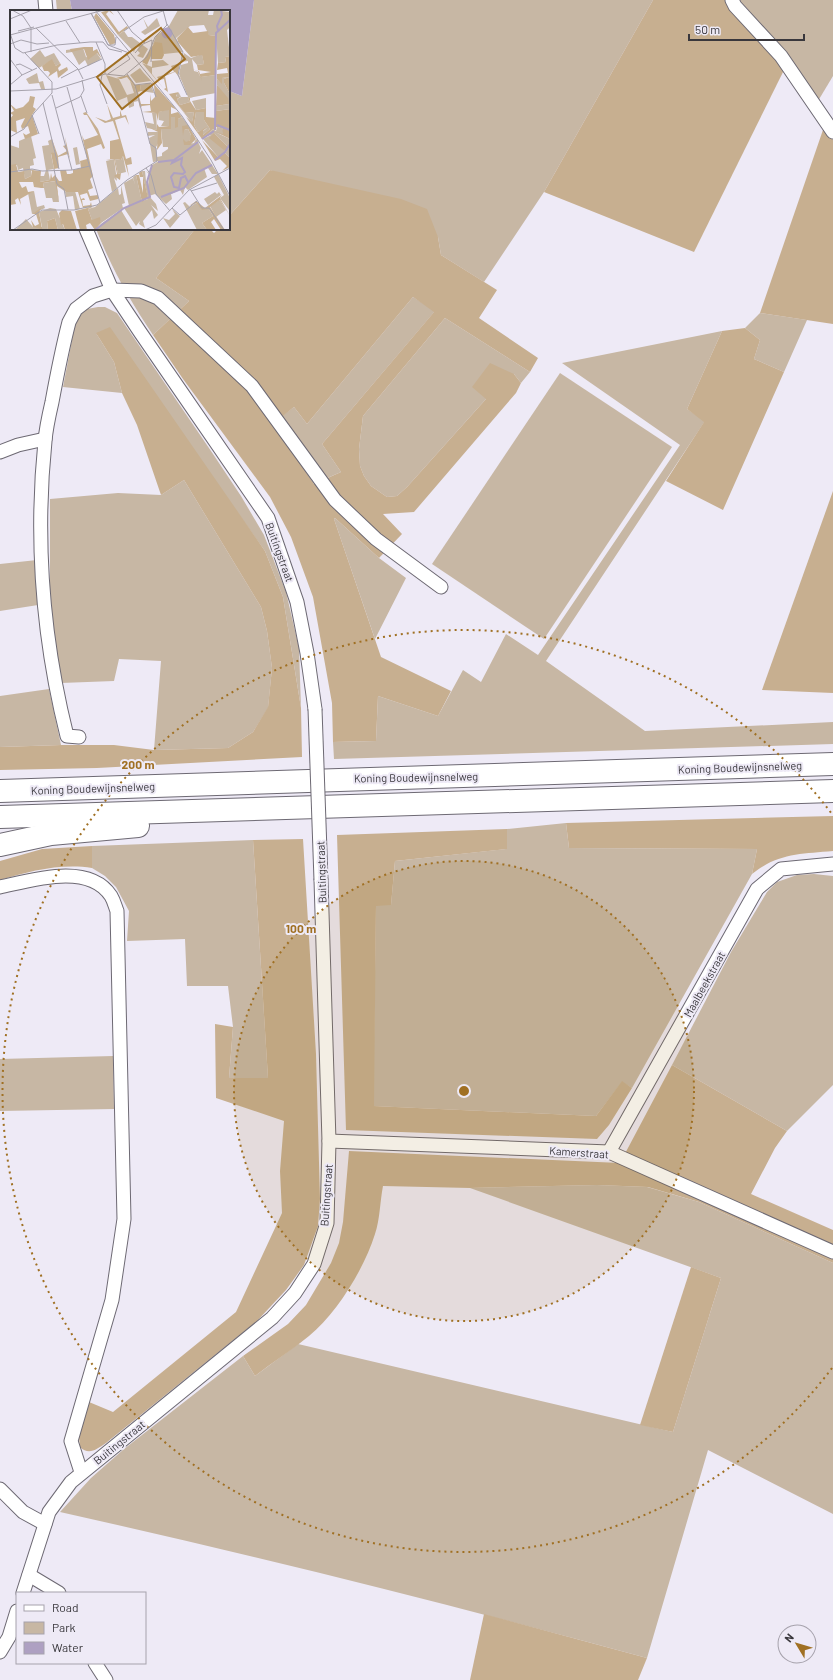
<svg xmlns="http://www.w3.org/2000/svg" width="833" height="1680" font-family="Barlow,sans-serif">
<rect width="100%" height="100%" fill="#eeeaf6"/>
<g fill="#c7b7a4">
<polygon points="56,0 70,0 72,11 57,11"/>
<polygon points="254,0 653,0 544,192 484,282 441,255 438,237 270,170 229,216 229,91 242,96"/>
<polygon points="737,0 833,0 833,76 818,101"/>
<path d="M96,229H195L156,278L189,301L153,335C129,299 112,269 96,229Z"/>
<polygon points="413,297 435,311 322,444 341,472 325,479 282,416 294,407 307,424"/>
<polygon points="98,307 105,307 117,313 211,451 241,496 264,535 286,592 299,648 301,708 283,597 265,551 212,477 96,333 114,362 122,393 63,387 75,324 80,315 87,309"/>
<polygon points="760,313 807,320 784,372 754,359 760,340 745,328"/>
<polygon points="445,318 530,372 521,383 514,374 486,399 407,487 397,496 387,497 371,486 364,476 360,466 359,449 363,416"/>
<polygon points="722,331 687,409 705,421 546,661 645,731 833,722 833,744 334,759 333,742 376,741 378,696 438,716 463,670 481,682 506,634 538,655 680,445 562,363"/>
<polygon points="560,373 672,447 544,639 432,564"/>
<polygon points="184,480 261,607 267,631 272,668 268,708 253,732 228,748 154,750 161,661 119,659 114,681 61,683 54,637 50,592 50,499 118,493 161,495"/>
<polygon points="335,518 379,558 406,578 375,639 334,519"/>
<polygon points="37,560 38,605 0,611 0,564"/>
<polygon points="49,689 61,745 0,747 0,696"/>
<polygon points="566,823 569,848 757,849 752,874 632,1088 622,1082 596,1116 373,1106 376,905 391,905 395,861 506,849 507,829"/>
<polygon points="253,840 268,1078 229,1078 233,1027 228,986 187,986 185,939 127,941 129,911 116,887 105,876 92,868 92,846"/>
<polygon points="814,874 833,876 833,1085 787,1131 672,1065 731,952 767,892 777,882 797,875"/>
<polygon points="113,1056 114,1109 0,1111 0,1059"/>
<path d="M597,1185L647,1187L699,1202L833,1263V1514L708,1450L647,1658C452,1605 257,1556 60,1512L91,1478L124,1449L243,1356L255,1376L298,1344L673,1432L721,1278L470,1188Z"/>
</g>
<g fill="#c7af90" fill-rule="evenodd">
<polygon points="653,0 727,0 785,68 694,252 544,192"/>
<polygon points="824,127 833,140 833,324 760,313"/>
<path d="M270,170L401,199L427,209L438,237L441,255L497,290L479,318L538,358L530,372L445,318L363,416L359,449L360,466L364,476L371,486L387,497L397,496L407,487L486,399L472,387L490,363L514,374L521,383L516,393L414,512L383,514L402,534L379,558L335,518L334,519L381,657L451,691L438,716L378,696L376,741L333,742L332,703L313,597L291,537L270,497L183,379L153,335L189,301L156,278L195,229H210L214,233L218,229H229V216ZM413,297L434,312L322,444L341,472L314,484L273,424L294,407L307,424Z"/>
<polygon points="110,327 265,551 283,597 301,708 302,757 97,768 0,770 0,747 61,745 114,745 154,750 228,748 253,732 268,707 272,668 267,631 261,607 184,480 161,495 137,425 122,393 114,362 96,333"/>
<polygon points="745,328 760,340 754,359 784,372 723,510 666,481 704,422 687,409 722,331"/>
<polygon points="833,491 833,693 762,690"/>
<path d="M833,816V851C801,854 778,853 752,874L757,849L569,848L566,823Z"/>
<polygon points="507,829 507,849 395,861 391,905 376,906 374,1106 596,1116 622,1081 632,1088 609,1125 597,1139 346,1130 337,835"/>
<path d="M303,839L316,1054L320,1199L318,1226L304,1265L286,1290L257,1321L106,1443C97,1449 89,1456 80,1447L79,1437L89,1402L113,1412L236,1312L282,1213L280,1171L284,1121L216,1098L215,1024L233,1027L229,1078H268L253,840Z"/>
<path d="M92,846V868C62,863 29,871 0,880V861L42,849Z"/>
<path d="M672,1065L787,1131L775,1148L751,1194L833,1230V1263L699,1202L648,1187L597,1185L470,1188L383,1186C380,1201 380,1219 375,1234C364,1269 337,1313 309,1336C292,1350 273,1362 255,1376L243,1356L288,1324L306,1305L331,1263L339,1243L343,1222L349,1151L620,1163Z"/>
<polygon points="691,1267 721,1278 673,1432 640,1425"/>
<polygon points="484,1614 647,1658 638,1680 470,1680"/>
</g>
<polygon fill="#aea0c2" points="70,0 254,0 242,96 229,91 229,11 72,11"/>
<g fill="none" stroke-linecap="round" stroke-linejoin="round">
<g stroke="#6d6973" stroke-width="15">
<g id="minor">
<polyline points="45,0 46,11"/>
<polyline points="732,0 735,6 781,56 833,132"/>
<polyline points="86,229 112,290 140,332 268,518 297,602 307,653 315,709"/>
<polyline points="0,452 18,445 45,439"/>
<path d="M79,737L67,736C43,640 35,539 45,441C46,428 49,415 52,402C57,375 62,349 69,322L76,309L93,296L112,290L141,291L158,298L252,386L335,500L376,539L441,587"/>
<path d="M0,887C32,880 89,862 111,896C114,901 115,906 117,911L124,1219L112,1300L71,1441L81,1472"/>
<polyline points="329,1141 609,1152 833,1252"/>
<polyline points="609,1152 757,889 781,869 833,864"/>
<polyline points="0,1489 23,1512 45,1524"/>
<polyline points="29,1575 59,1593"/>
<polyline points="23,1593 49,1512 71,1482 272,1318 295,1293 314,1264 327,1223 329,1141 321,880"/>
<polyline points="0,1652 9,1637 17,1611"/>
<polyline points="95,1663 106,1680"/>
</g>
</g>
<g stroke="#6d6973" stroke-width="24">
<g id="motorway">
<path d="M0,791C278,781 555,774 833,764"/>
<polyline points="0,817 833,791"/>
<polyline points="0,845 51,834 138,826"/>
</g>
</g>
<use href="#minor" stroke="#fff" stroke-width="13"/>
<use href="#motorway" stroke="#fff" stroke-width="22"/>
<g stroke="#6d6973" stroke-width="15" stroke-linecap="butt">
<polyline id="minor-bridge" points="315,709 321,880"/>
</g>
<use href="#minor-bridge" stroke="#fff" stroke-width="13"/>
</g>
<circle cx="464" cy="1091" r="230" fill="#a07023" fill-opacity=".12"/>
<g fill="none" stroke="#a07023" stroke-width="2" stroke-dasharray="2 4">
<circle cx="464" cy="1091" r="230"/>
<path d="M832 1368A461 461 0 1 1 832 814"/>
</g>
<g text-anchor="middle" dominant-baseline="central" stroke-width="4" stroke-linejoin="round" paint-order="stroke">
<g font-size="11" fill="#39373c" stroke="#eeeaf6">
<text transform="translate(280 552) rotate(70)">Buitingstraat</text>
<text transform="translate(740 767) rotate(-2)">Koning Boudewijnsnelweg</text>
<text transform="translate(416 777) rotate(-1)">Koning Boudewijnsnelweg</text>
<text transform="translate(93 788) rotate(-2)">Koning Boudewijnsnelweg</text>
<text transform="translate(321 872) rotate(-92)">Buitingstraat</text>
<text transform="translate(704 984) rotate(-61)">Maalbeekstraat</text>
<text transform="translate(579 1152) rotate(4)">Kamerstraat</text>
<text transform="translate(326 1195) rotate(-86)">Buitingstraat</text>
<text transform="translate(119 1442) rotate(-39)">Buitingstraat</text>
</g>
</g>
<g transform="translate(10 10)">
<rect width="220" height="220" fill="#eeeaf6"/>
<path d="M168,0H199L198,5H203L204,0L220,2V17L217,20L220,46L215,47L216,52L208,53L206,24L209,20L206,23V26L199,25L194,15L180,16L166,28L173,42L154,44L143,34L146,26L159,16ZM133,8L138,17L147,8L150,16L135,25L131,22L137,18ZM114,21L118,27H122L138,39L133,48L127,46L130,43L127,40L129,37L127,35L124,42L108,25ZM73,38L76,47L80,48L86,42L91,49L78,56L75,50L69,55L62,42L56,43V40ZM30,40L35,47L44,43L50,53L46,56L42,50L29,58L20,49ZM174,43L181,48L192,44L194,54L187,55L182,49L184,61L188,62L192,70L190,67L206,65V83L178,88L180,92L170,95L167,89L171,87H167L166,83H169L171,87H178L169,64L171,55L178,53V51L171,52ZM153,50L159,55L142,58V64L154,79L132,53L142,57V51ZM130,58L133,62L141,71L126,73L120,65ZM27,63L29,72L33,71L35,79H31L29,73L19,74L16,69ZM96,65L109,69L117,85L124,83L120,71L125,77L128,91L124,92V96L119,98L117,87L107,91ZM219,67L214,69V73L220,84V99L206,101V96L219,94L207,75V69L212,73V68ZM140,73L144,83L131,81L130,75ZM156,80L175,103L184,102L182,113ZM196,88V98L186,100L182,91ZM159,99V116H151L154,111L149,110V102ZM194,101V110L200,119L193,125L192,122L197,118L188,122L184,115L186,102ZM142,103H146L147,120L137,118L135,112L144,114ZM161,107H165V117L168,109L172,107L178,115L174,120L178,119L181,125V129L174,135L184,133L186,129L189,131L183,135L188,132L191,138L189,144L192,140L208,164H202L198,158H194L197,167L178,180L175,177L173,185L170,180L161,184L162,189L156,194L145,184L139,186L146,194L148,201L141,195L148,205L144,209L142,200L133,211L135,218L129,214L130,211L126,216L114,198L138,189L132,161H135L136,171L138,178L139,164L136,161L139,163L142,155L149,151L143,152L139,128L145,125L138,126V122H148L149,132L146,137L147,147L152,146V143L158,139V137H153L151,119L159,118ZM212,116L214,125L207,123L220,129V148L215,143L219,138L204,123L215,141L211,146L208,147L193,129L201,125L194,127L203,119L206,121L207,117L211,118ZM21,126L26,148L23,149L24,155L20,156V159L24,160L21,161V166L15,169L13,158L8,160L7,155H0V135L9,138V131ZM42,129L45,142L41,144L44,159L38,160L40,170L30,172V166H34L36,160L32,136L39,135L38,131ZM67,137L70,154L66,155L63,138ZM113,146L116,162L108,164L105,149L111,150ZM104,149L107,171L104,168L107,178L102,182L96,151ZM208,164L220,188L219,200L210,188L214,185L204,167ZM126,165L132,192L119,196L114,173L123,168L125,175L123,167ZM46,171L49,192H43L42,188H36L33,173ZM111,175L115,193L112,194L113,198L91,213L90,210H82L78,199L85,197L108,178L109,185L111,184ZM24,181L27,197L34,195L35,198L22,204L18,183ZM65,181L70,199L65,200L63,186L56,187L55,182ZM205,182L207,184L209,182L211,185L198,195L194,189ZM210,190L216,200L206,207L200,196ZM175,192L180,197L186,193L191,198L199,199L203,206L192,213L197,220H187L173,193ZM40,198L46,199L55,220H51L49,212L51,220H48L45,208L37,211L38,220H5L16,209L23,217H32L29,202ZM162,199L170,206L160,218L153,208L159,210L165,204ZM111,200L123,220H86L91,214Z" fill="#c7b7a4"/>
<path d="M100,0L104,5L99,1L96,4L109,22L117,16L118,18L108,25L91,2ZM86,3L104,25L106,33L100,35L84,7ZM178,17L183,23L198,21L199,25L206,26V65L191,67L192,71L188,61L181,59L170,63L181,59L189,61L190,64L201,62L188,60L187,55L194,54L192,45L181,47L168,32L167,28ZM145,32L152,33L154,45L152,49H141V46L137,55L132,52ZM74,37H83V41L87,39L92,49L87,43L78,50L74,39L61,42L60,39ZM220,46V84L214,73V69L219,67L212,68V74L207,69V64L218,63L217,58L207,60L208,53L216,52L215,47ZM42,49L46,56L50,53L51,55L48,58L49,61L57,57L58,60L48,68L47,61L38,67L40,63L38,61H34L32,56ZM170,53L168,64L173,72L165,62L155,66L158,82L154,79L156,78L154,69L149,70L147,67L164,62L161,56ZM135,64L167,100L161,97V104L168,102L172,107L168,109V117L165,118V107H161V119H151L152,133L147,140L148,122L140,118L147,120V114L149,117L159,116V100L149,102L148,111L146,103L132,102L141,101L140,95L132,96L130,98L125,77L117,67L111,69L106,68L118,65L125,75H130L131,81L128,82L131,94H140V84L141,91L145,87L144,75ZM207,75L218,88L219,94L206,96ZM169,82L166,85L167,87H170L167,89L170,95L180,92L178,88L186,86L180,88V91L186,100L196,98V107L206,108V101L220,99V129L206,122L213,124L212,116L211,118L206,117V120L203,119L192,129L176,107L182,112L184,102L175,103L159,84ZM186,102H194V110L200,119L193,125V121L197,117L188,122L184,115ZM20,86L25,87L23,97L26,99L22,105L28,124L15,129L13,123L16,125L20,123L18,116L12,119L11,116L15,108L6,111L7,123L0,120V109L3,105L0,103L4,101L0,94L6,99L13,97L19,91ZM97,94L103,108L110,106V100L112,106L116,105L119,115L115,107L105,110L116,149L121,147L122,154L117,155L119,167L113,146L111,150L105,149L108,164L111,163L110,170L104,166L107,164L104,149L96,150L100,149V131L109,129L103,111L95,113L85,107L96,111L101,109ZM76,102L88,119L95,138L93,139L91,134L77,139L83,166L80,169L83,178L78,180L80,186L88,185V189L80,191L77,183L70,185L71,189L74,188L75,190H72L73,196L80,195L81,192L82,197L73,198L68,182H56L47,176L49,192L45,171L33,173L34,178H31L24,177L23,172H9L12,178L16,176L18,182L24,181L10,189L11,195L8,188L5,190L6,194L0,195V155L6,154L8,162L14,161L15,169L21,166L22,160L31,161L30,172L40,170L41,163L42,168L45,165L49,171H52L50,160H56L57,164H60L63,163V160L71,158L70,151L77,149L72,125L74,130L88,125L77,105H74L73,103ZM178,115L186,129L180,135H174L173,129L176,132L180,130L181,125L178,119L174,120L173,126L172,116ZM204,123L219,138L215,143L220,148V157L212,161L217,156L210,149L205,151L192,130L208,147L211,145L215,141L199,128ZM55,127L60,149L58,144L48,147L49,158L44,159L41,143L45,142L42,129L48,146L57,141L53,136L56,135ZM132,161L138,188L132,192L126,165H129L133,183V167H130L129,163ZM212,185L210,188L220,206L210,190L200,197L215,220H211L204,209L201,212L206,220H197L192,213L203,206L199,199L192,200L186,193L179,196L186,191L195,198ZM85,196L78,199L82,210L90,207L91,213L85,220L80,213L76,215L77,220H70L65,201ZM31,198L29,202L32,219L23,217L21,210L25,216L29,214L26,204H22ZM52,200L61,201L67,220H55L53,214L51,215L49,203ZM45,208L48,220H38L37,211Z" fill="#c7af90" fill-rule="evenodd"/>
<path d="M151.5 23a5.5 5.5 0 1 1 11 0a5.5 5.5 0 1 1-11 0Z" fill="#aea0c2"/>
<path fill="none" stroke="#aea0c2" stroke-width="2" d="M208,20L207,16L212,5L211,0M207,115L220,120M205,120L206,23L220,10M192,129L204,121M205,150L215,142L220,134M163,151L162,153L172,148L171,155L175,162L173,164L164,163L161,167L164,177L169,178L171,168L175,166L178,172M148,152L164,150L188,132M151,187L174,178L186,163L202,155M85,220L114,198L140,187L137,172L142,155"/>
<path fill="none" stroke="#a6a2ac" stroke-width="1" d="M2,0L13,6L21,18V42M85,0L172,106L201,150L220,186M107,0L122,22L135,33M0,9L22,0M56,11L70,33M157,14L173,42L168,65L177,85M26,18L68,59L73,69M8,21L24,17M114,21L134,7L156,0M0,23L5,38L13,43L47,35L80,32H93L99,39L112,42M0,25L94,0M106,27L105,35H98L81,3L98,35L119,43M86,32L95,54V64M0,34L11,30L27,34L39,33M125,43L133,34L142,30L141,52M0,49L12,65M6,55L10,54L22,60M68,60L92,49M98,64L120,49L116,43M92,65L90,75L97,94M51,68L68,59M0,75L12,65L27,58M125,75L141,73L146,87M57,77L90,193M0,81L46,79L95,64L114,66L137,47L145,27L157,15L153,0M42,85L62,160M71,86L77,103M33,93L49,159M46,98L70,87L74,80L72,70M22,105L29,124M0,127L14,119L24,103L42,83V72L15,43M136,158L141,165L146,184L160,201M44,159L47,174L54,179L58,200M0,162L22,159L32,161L62,160L80,156M180,179L192,198H199L214,220M181,181L207,173M162,198L170,205L187,191M3,220L32,200H64L87,195L117,170L147,151L146,138L140,134L125,75L117,64M135,220L146,215L179,180L220,158"/>
<path fill="#a07023" fill-opacity="0.15" stroke="#a07023" stroke-width="2" d="M151,18L175,49L112,99L87,67Z"/>
<rect width="220" height="220" fill="none" stroke="#39373c" stroke-width="2"/>
</g>
<circle cx="464" cy="1091" r="6" fill="#a07023" stroke="#eeeaf6" stroke-width="2"/>
<g font-size="12" text-anchor="middle" font-weight="bold" fill="#a07023" stroke="#eeeaf6" stroke-width="4" stroke-linejoin="round" paint-order="stroke">
<text x="138" y="769">200 m</text>
<text x="301" y="933">100 m</text>
</g>
<rect x="16" y="1592" width="130" height="72" fill="#eeeaf6" stroke="#a6a2ac"/>
<rect x="24" y="1605" width="20" height="6" fill="#ffffff" stroke="#a6a2ac"/>
<text x="52" y="1612" font-size="12" fill="#39373c">Road</text>
<rect x="24" y="1622" width="20" height="12" fill="#c7b7a4" stroke="#a6a2ac"/>
<text x="52" y="1632" font-size="12" fill="#39373c">Park</text>
<rect x="24" y="1642" width="20" height="12" fill="#aea0c2" stroke="#a6a2ac"/>
<text x="52" y="1652" font-size="12" fill="#39373c">Water</text>
<g transform="translate(797 1644) rotate(308)"><circle r="19" fill="#eeeaf6" stroke="#a6a2ac"/>
<path d="M0-3L7 15L0 10L-7 15Z" fill="#a07023"/>
<text y="-6" font-size="11" font-weight="bold" text-anchor="middle" fill="#39373c">N</text>
</g>
<path d="M689 34v6h115v-6" fill="none" stroke="#39373c" stroke-width="2"/>
<text x="695" y="34" font-size="12" fill="#39373c" stroke="#eeeaf6" stroke-width="3" paint-order="stroke">50 m</text>
</svg>
